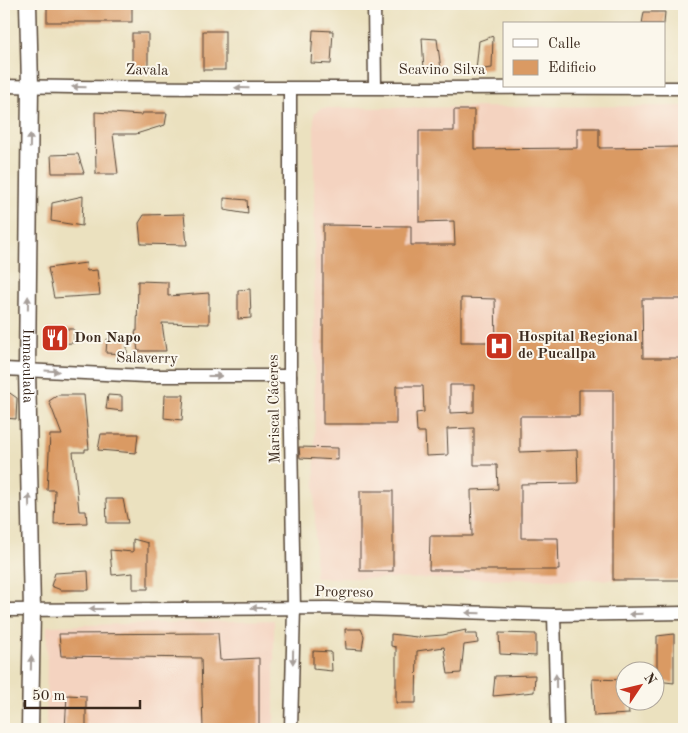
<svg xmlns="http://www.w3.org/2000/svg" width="688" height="733" font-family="'Old Standard TT',serif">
<rect width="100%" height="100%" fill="#fbf7ec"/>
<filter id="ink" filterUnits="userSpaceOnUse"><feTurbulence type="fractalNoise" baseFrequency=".02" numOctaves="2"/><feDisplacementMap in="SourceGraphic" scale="10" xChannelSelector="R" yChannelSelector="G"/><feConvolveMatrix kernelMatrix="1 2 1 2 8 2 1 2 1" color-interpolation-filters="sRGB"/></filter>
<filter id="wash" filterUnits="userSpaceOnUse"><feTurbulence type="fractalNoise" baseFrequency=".0096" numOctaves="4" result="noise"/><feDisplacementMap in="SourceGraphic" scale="20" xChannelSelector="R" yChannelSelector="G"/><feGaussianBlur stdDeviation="1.12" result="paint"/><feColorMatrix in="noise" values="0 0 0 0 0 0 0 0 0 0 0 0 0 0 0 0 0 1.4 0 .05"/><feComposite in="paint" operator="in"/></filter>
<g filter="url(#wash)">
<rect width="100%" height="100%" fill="#ebe1bf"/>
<g fill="#f4d3c0">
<polygon points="684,106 684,580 315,578 314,114 321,108"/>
<polygon points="274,620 274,729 46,729 47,626"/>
</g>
<g id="blocks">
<g fill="#da9a63" fill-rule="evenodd">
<rect x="47" y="4" width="85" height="18"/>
<polygon points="644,12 665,12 664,24 642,24"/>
<polygon points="313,30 333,31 331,64 311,63"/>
<rect x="203" y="31" width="22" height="39"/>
<rect x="132" y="33" width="16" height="38"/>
<polygon points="493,36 492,68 476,70 479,41"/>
<polygon points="422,38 437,39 441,69 424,70"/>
<path d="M454,110H474V149L577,148V128H599V148L684,147V299H642L643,358H684V580H613V390H579V416H520V452L577,450L578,483L521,484V538H558L559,570H429L430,536H472L471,490L498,489L497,465H474V428L447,429L448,455L426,456L425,432H417L416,413L424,412L423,386H396V424H323V225L411,226V245H455L454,221L419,222V131H454ZM461,298L495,299L496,342H461ZM450,385H474V412L450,413Z"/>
<polygon points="95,112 142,115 142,113 167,113 165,125 136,134 113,134 118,174 96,174"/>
<polygon points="78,154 84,173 52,173 51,155"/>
<polygon points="83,196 82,226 51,221 52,203"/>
<polygon points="224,198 247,200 248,214 224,210"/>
<polygon points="184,214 187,245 141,244 139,223 144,215"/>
<polygon points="86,263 87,271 97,270 100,295 54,298 48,268"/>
<polygon points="138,281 168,282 168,296 209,293 209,324 162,323 166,351 138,351 135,331 137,331"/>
<polygon points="250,289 251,318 238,319 238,290"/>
<polygon points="48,329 74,329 74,343 49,344"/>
<polygon points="107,339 127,339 127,354 106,353"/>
<polygon points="4,389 17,398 16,419 4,418"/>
<polygon points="58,395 84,395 89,449 85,449 85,452 73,452 79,511 86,511 87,523 54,524 55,490 47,490 50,435 62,435 49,401"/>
<polygon points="108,395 122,396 122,411 106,409"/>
<polygon points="165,395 184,395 182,420 164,418"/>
<polygon points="101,434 138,434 136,453 98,450"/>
<polygon points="299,447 338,448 338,460 300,458"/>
<rect x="360" y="491" width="33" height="80"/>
<polygon points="106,499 123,499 128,523 107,523"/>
<polygon points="133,539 148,543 148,589 133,589 133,573 112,575 110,550 133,552"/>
<polygon points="88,571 89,590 61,590 51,586 55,573"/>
<polygon points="345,629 361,629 364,636 362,650 346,649"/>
<polygon points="466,630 465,634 477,634 478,643 464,645 461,673 448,674 444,647 417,651 416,703 396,703 396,647 391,646 391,634 417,637 443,635"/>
<polygon points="218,633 220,660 259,658 259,729 203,729 201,658 61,656 59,634"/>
<polygon points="499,633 536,634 536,656 500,654"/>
<polygon points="674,634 674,683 657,681 657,636"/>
<polygon points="313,651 331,652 332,671 313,669"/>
<polygon points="535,675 534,692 493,696 495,676"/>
<polygon points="592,679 626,680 626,700 628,700 629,714 594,716"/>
<polygon points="67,695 86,696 86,729 65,729"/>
</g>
</g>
</g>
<g filter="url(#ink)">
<use href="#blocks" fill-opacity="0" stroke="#554536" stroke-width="1"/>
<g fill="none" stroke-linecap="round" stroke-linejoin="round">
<g stroke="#554536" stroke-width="15">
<g id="minor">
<polyline points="374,4 375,86"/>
<path d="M4,86C231,90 457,87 684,88"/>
<polyline points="290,89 290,376 294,608 291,729"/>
<polyline points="4,369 145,376 290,376"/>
<polyline points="4,610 329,608 554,615 684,613"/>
<polyline points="554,615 557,729"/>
</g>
</g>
<g stroke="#554536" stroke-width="19">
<g id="tertiary">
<path id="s1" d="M28,4L30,86L27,369L32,610L30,729"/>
</g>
</g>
<use href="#minor" stroke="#fff" stroke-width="12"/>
<use href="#tertiary" stroke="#fff" stroke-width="16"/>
</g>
<defs><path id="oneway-solid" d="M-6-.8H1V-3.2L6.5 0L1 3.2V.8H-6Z" transform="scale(1.25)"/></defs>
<g fill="#a79f9a">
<use href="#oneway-solid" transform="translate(79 87) rotate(-179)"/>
<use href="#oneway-solid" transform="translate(242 88) rotate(-179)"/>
<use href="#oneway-solid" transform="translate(30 141) rotate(-89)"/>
<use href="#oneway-solid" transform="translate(28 303) rotate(-89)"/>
<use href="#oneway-solid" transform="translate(52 371) rotate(3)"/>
<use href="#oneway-solid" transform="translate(215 376)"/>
<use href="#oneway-solid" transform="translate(29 501) rotate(-92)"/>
<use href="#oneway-solid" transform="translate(258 608) rotate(180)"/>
<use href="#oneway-solid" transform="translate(96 609) rotate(180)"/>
<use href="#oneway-solid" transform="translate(473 613) rotate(-178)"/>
<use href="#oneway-solid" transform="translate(636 614) rotate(179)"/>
<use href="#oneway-solid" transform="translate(293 657) rotate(91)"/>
<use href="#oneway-solid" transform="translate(31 663) rotate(-89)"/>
<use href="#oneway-solid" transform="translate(556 681) rotate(-91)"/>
</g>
</g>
<defs>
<g id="restaurant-square" transform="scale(1.4375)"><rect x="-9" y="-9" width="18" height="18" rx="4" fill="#c8321e" stroke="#fbf7ec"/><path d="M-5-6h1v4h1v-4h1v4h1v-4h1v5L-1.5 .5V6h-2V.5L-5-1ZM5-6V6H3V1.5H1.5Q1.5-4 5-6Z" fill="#fff"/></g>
<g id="hospital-square" transform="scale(1.4375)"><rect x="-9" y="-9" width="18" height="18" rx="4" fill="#c8321e" stroke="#fbf7ec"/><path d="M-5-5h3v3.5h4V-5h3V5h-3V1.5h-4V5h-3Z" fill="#fff"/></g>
</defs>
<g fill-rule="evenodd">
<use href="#restaurant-square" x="55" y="338"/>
<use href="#hospital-square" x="499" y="346"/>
</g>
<g text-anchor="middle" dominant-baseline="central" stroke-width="4" stroke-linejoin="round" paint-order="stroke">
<g font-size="15" fill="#3b2a1e" stroke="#fbf7ec">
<text x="442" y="70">Scavino Silva</text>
<text transform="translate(147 71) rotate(1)">Zavala</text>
<text transform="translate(147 359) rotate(1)">Salaverry</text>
<text stroke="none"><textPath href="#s1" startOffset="362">Inmaculada</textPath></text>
<text transform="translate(275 409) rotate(-91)">Mariscal Cáceres</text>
<text transform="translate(344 593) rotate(1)">Progreso</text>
</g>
<g font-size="15" font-weight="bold" fill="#3b2a1e" stroke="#fbf7ec" text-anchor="start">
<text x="518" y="337">Hospital Regional<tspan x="518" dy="17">de Pucallpa</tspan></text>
<text x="74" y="338">Don Napo</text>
</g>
</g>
<rect width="688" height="733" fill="none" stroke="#fbf7ec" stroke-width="20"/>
<rect x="503" y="22" width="162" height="65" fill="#fbf7ec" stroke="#aea59a"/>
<rect x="513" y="39" width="25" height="8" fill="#ffffff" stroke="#aea59a"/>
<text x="548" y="48" font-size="15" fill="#3b2a1e">Calle</text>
<rect x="513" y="60" width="25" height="15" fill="#da9a63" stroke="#aea59a"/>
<text x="548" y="72" font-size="15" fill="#3b2a1e">Edificio</text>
<g transform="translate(640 686) rotate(55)"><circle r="24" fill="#fbf7ec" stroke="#aea59a"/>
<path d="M0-4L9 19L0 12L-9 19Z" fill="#c8321e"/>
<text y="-8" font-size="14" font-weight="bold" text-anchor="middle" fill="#3b2a1e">N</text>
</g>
<path d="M25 700v8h115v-8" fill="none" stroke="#3b2a1e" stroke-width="2.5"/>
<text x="32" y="700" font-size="15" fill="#3b2a1e" stroke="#fbf7ec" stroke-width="4" paint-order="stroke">50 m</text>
</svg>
